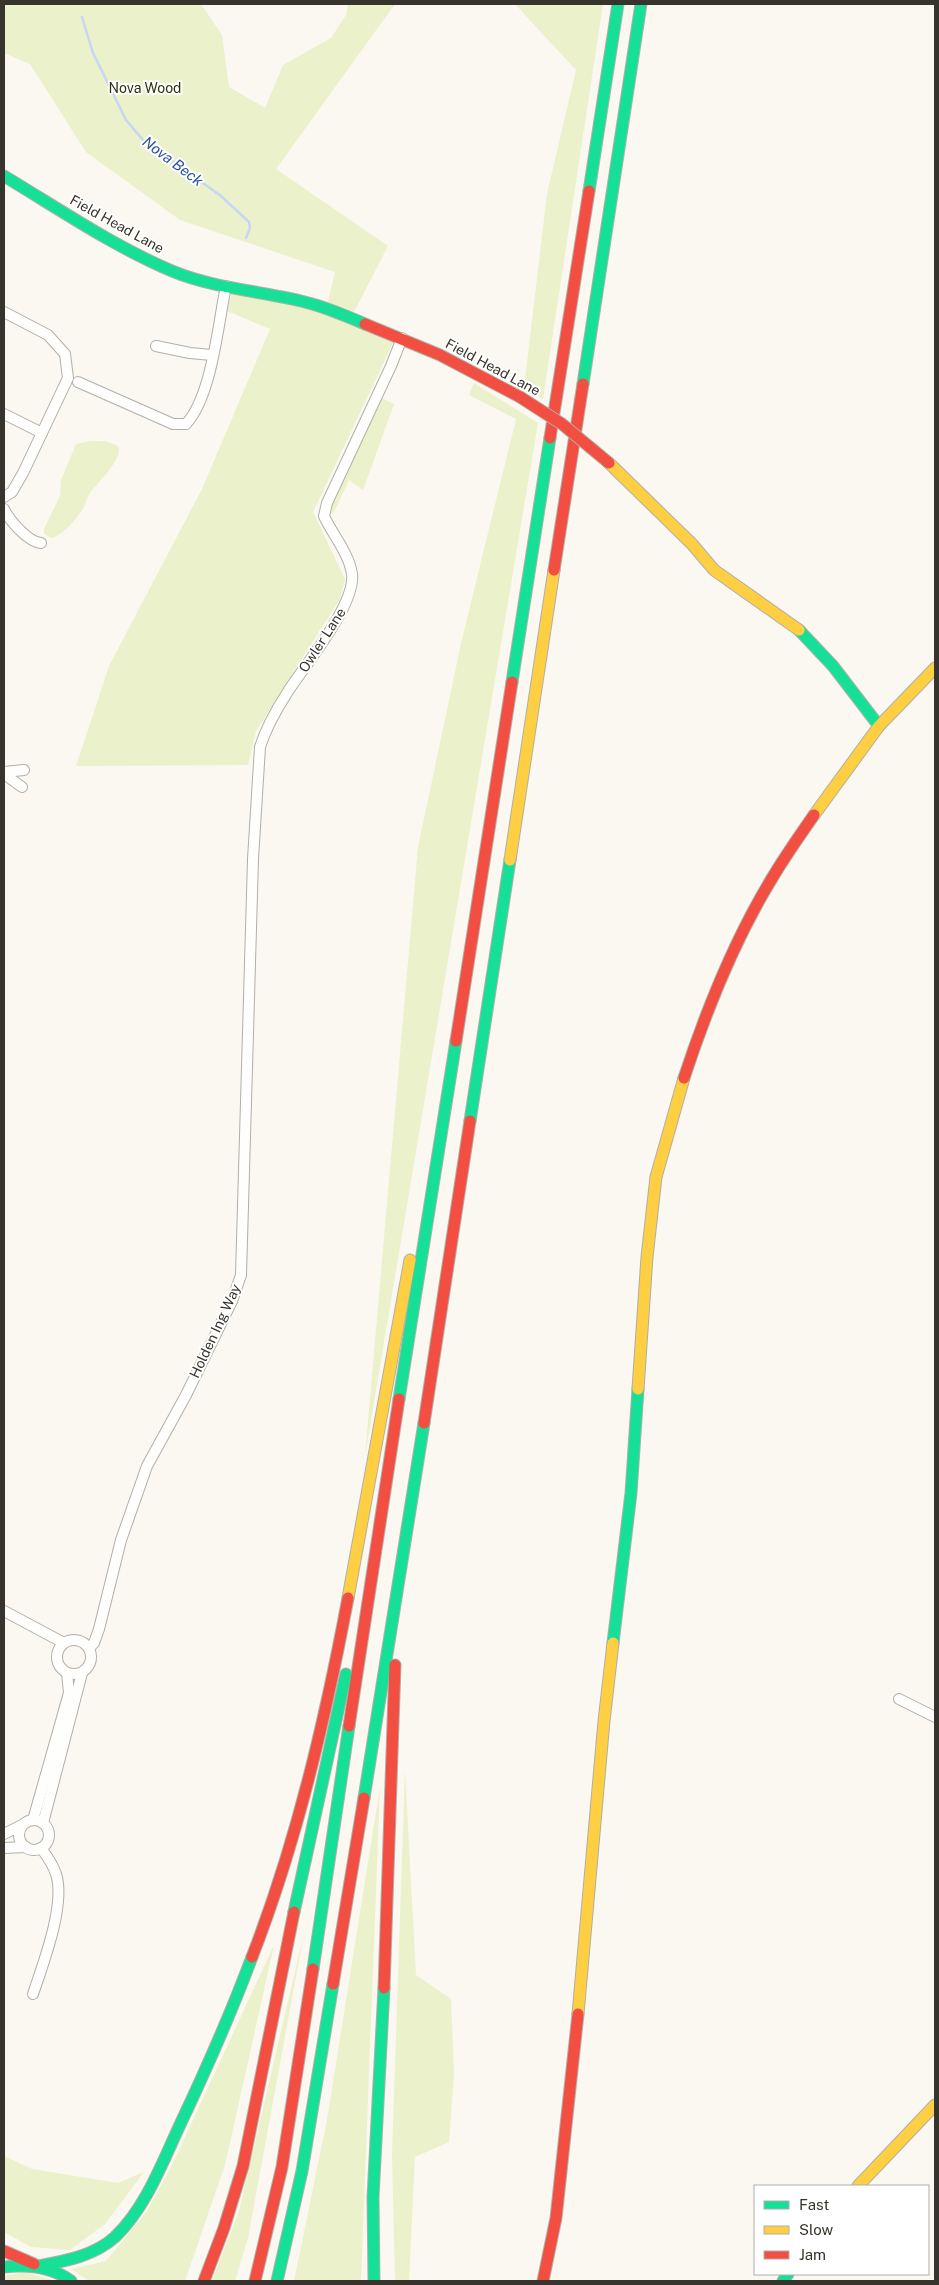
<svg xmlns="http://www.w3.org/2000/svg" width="939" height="2285" font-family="'Public Sans',sans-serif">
<rect width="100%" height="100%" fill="#faf8f0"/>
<g fill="#ebf1cb">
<polygon points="4,4 201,4 222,35 229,87 265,108 283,65 331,38 346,15 348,4 395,4 276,169 388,246 354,312 328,302 335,272 180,220 86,152 30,64 4,53"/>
<polygon points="515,4 603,4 543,399 524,388 547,194 576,70"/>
<polygon points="232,292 329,313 394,341 313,512 345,579 340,599 256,731 248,765 76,766 109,666 202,489 270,329 227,311"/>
<polygon points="474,383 538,423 365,1456 418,847 462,639 516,419 469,395"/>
<polygon points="381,398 394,404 363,490 349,480 333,514 330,509"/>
<path d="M91,441H105L118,446C125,457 96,485 89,494C86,499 86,504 83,509C76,519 64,534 52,538L44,534V529L60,496L61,480L76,444Z"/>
<polygon points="405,1770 416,1975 451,1999 454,2073 449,2142 415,2157 409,2281 395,2281 392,2154"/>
<polygon points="380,1787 361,2281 294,2281 327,2120"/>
<polygon points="304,1933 248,2238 235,2281 212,2281 239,2211"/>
<polygon points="274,1945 225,2165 185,2281 89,2281 71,2269 106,2261 147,2211 173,2163"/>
<polygon points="4,2156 32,2169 118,2183 144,2172 105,2224 70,2250 31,2247 4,2232"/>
<polygon points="25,2272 55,2281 4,2281 4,2276"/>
</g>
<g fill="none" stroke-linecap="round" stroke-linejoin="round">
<polyline stroke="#c7d6f3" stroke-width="2.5" points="82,17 93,53 126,120 143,140 221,196 249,222 250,228 246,238"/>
<g stroke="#b1afa8" stroke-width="12">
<g id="street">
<polyline points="4,312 48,335 65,354 68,378 23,473 12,492 4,497"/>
<polyline points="156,346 190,353 212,355"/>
<path d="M78,382L173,424H186C212,396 218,324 226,286"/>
<polyline points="4,414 42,433"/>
<path d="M4,509C9,520 28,542 41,543"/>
<polyline points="4,772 24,770"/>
<polyline points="4,774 22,787"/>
<polyline points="4,1611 64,1643"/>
<circle cx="74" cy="1657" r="17"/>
<path d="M89,1648L94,1643L99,1629L121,1540L147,1466L186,1395L232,1301L241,1275L253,859L260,747C266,728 276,710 287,693C304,666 356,605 352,574C349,553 332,534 324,516L327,503L391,366L402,338"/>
<polyline points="899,1699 935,1717"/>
<polyline points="33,1820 69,1693 67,1673"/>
<circle cx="34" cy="1835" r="15"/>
<polyline points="43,1823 82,1673"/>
<polyline points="4,1834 22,1825"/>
<polyline points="4,1848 26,1847"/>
<path d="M33,1994C43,1964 66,1904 56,1874C53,1864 47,1856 41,1848"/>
</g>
</g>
<g stroke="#b1afa8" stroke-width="13">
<g id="fast">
<path d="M4,176C59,209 113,246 172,271C213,288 259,291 301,301C323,306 344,315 365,324"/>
<polyline points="589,191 618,4"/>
<polyline points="583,384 641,4"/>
<polyline points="799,630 833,666 879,726"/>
<polyline points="512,682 550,438"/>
<polyline points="470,1121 510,860"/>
<polyline points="399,1399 456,1041"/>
<polyline points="613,1643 631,1493 638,1389"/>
<polyline points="364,1798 424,1423"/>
<polyline points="294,1912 346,1674"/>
<polyline points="313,1969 349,1726"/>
<path d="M38,2266C65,2261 94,2256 115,2237C145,2208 161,2166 178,2129C205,2072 230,2016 252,1957"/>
<path d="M4,2267C28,2264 51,2266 71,2281"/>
<polyline points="277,2281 302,2171 333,1984"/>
<polyline points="374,2281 373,2197 384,1988"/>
<polyline points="783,2281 788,2274"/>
</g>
</g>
<g stroke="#b1afa8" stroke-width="13">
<g id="slow">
<polyline points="609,463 692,544 714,570 799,630"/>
<polyline points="814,815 879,726 935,668"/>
<polyline points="510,860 554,570"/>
<polyline points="638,1389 647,1257 656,1177 684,1078"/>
<polyline points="348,1598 410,1260"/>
<polyline points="578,2014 604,1721 613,1643"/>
<polyline points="858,2186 935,2105"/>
</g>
</g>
<g stroke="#b1afa8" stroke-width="13">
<g id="jam">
<polyline points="365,324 440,355 520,397"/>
<polyline points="550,438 589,191"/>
<polyline points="554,570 583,384"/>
<polyline points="456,1041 512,682"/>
<path d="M684,1078C707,1008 735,938 774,875C786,855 800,835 814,815"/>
<polyline points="424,1423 470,1121"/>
<polyline points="349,1726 399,1399"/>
<path d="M252,1957C297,1841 325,1720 348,1598"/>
<polyline points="333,1984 364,1798"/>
<polyline points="384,1988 395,1665"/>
<polyline points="4,2251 34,2264"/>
<polyline points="204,2281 224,2228 243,2166 294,1912"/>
<polyline points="255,2281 282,2167 313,1969"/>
<polyline points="543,2281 556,2218 578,2014"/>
</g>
</g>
<use href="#street" stroke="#fefefd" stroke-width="10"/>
<use href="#fast" stroke="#16e098" stroke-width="11"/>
<use href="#slow" stroke="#ffcf43" stroke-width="11"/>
<use href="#jam" stroke="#f24e42" stroke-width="11"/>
<g stroke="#b1afa8" stroke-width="13" stroke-linecap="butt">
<polyline id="jam-bridge" points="520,397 562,424 609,463"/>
</g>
<use href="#jam-bridge" stroke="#f24e42" stroke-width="11"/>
</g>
<g text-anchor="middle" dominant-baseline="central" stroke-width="4" stroke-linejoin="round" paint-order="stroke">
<g font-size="14" fill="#2c320d" stroke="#fff">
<text x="145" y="88">Nova Wood</text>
</g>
<g font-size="14" fill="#36342c" stroke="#fff">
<text transform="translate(117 224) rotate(29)">Field Head Lane</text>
<text transform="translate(493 367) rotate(28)">Field Head Lane</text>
<text transform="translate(322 640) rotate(-57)">Owler Lane</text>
<text transform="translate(215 1331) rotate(-65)">Holden Ing Way</text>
</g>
<g font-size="15" font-style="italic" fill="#2c4fa4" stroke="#fff">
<text transform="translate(173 161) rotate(37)">Nova Beck</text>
</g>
</g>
<rect width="939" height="2285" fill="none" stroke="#36342c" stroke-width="10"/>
<rect x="754" y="2185" width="175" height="90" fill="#ffffff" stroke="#afaeab"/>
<rect x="764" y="2201" width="25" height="8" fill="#16e098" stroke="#afaeab"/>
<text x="799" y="2210" font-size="15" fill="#36342c">Fast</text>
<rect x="764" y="2226" width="25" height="8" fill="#ffcf43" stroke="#afaeab"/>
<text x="799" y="2235" font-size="15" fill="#36342c">Slow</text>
<rect x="764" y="2251" width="25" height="8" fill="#f24e42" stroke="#afaeab"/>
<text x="799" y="2260" font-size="15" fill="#36342c">Jam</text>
</svg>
